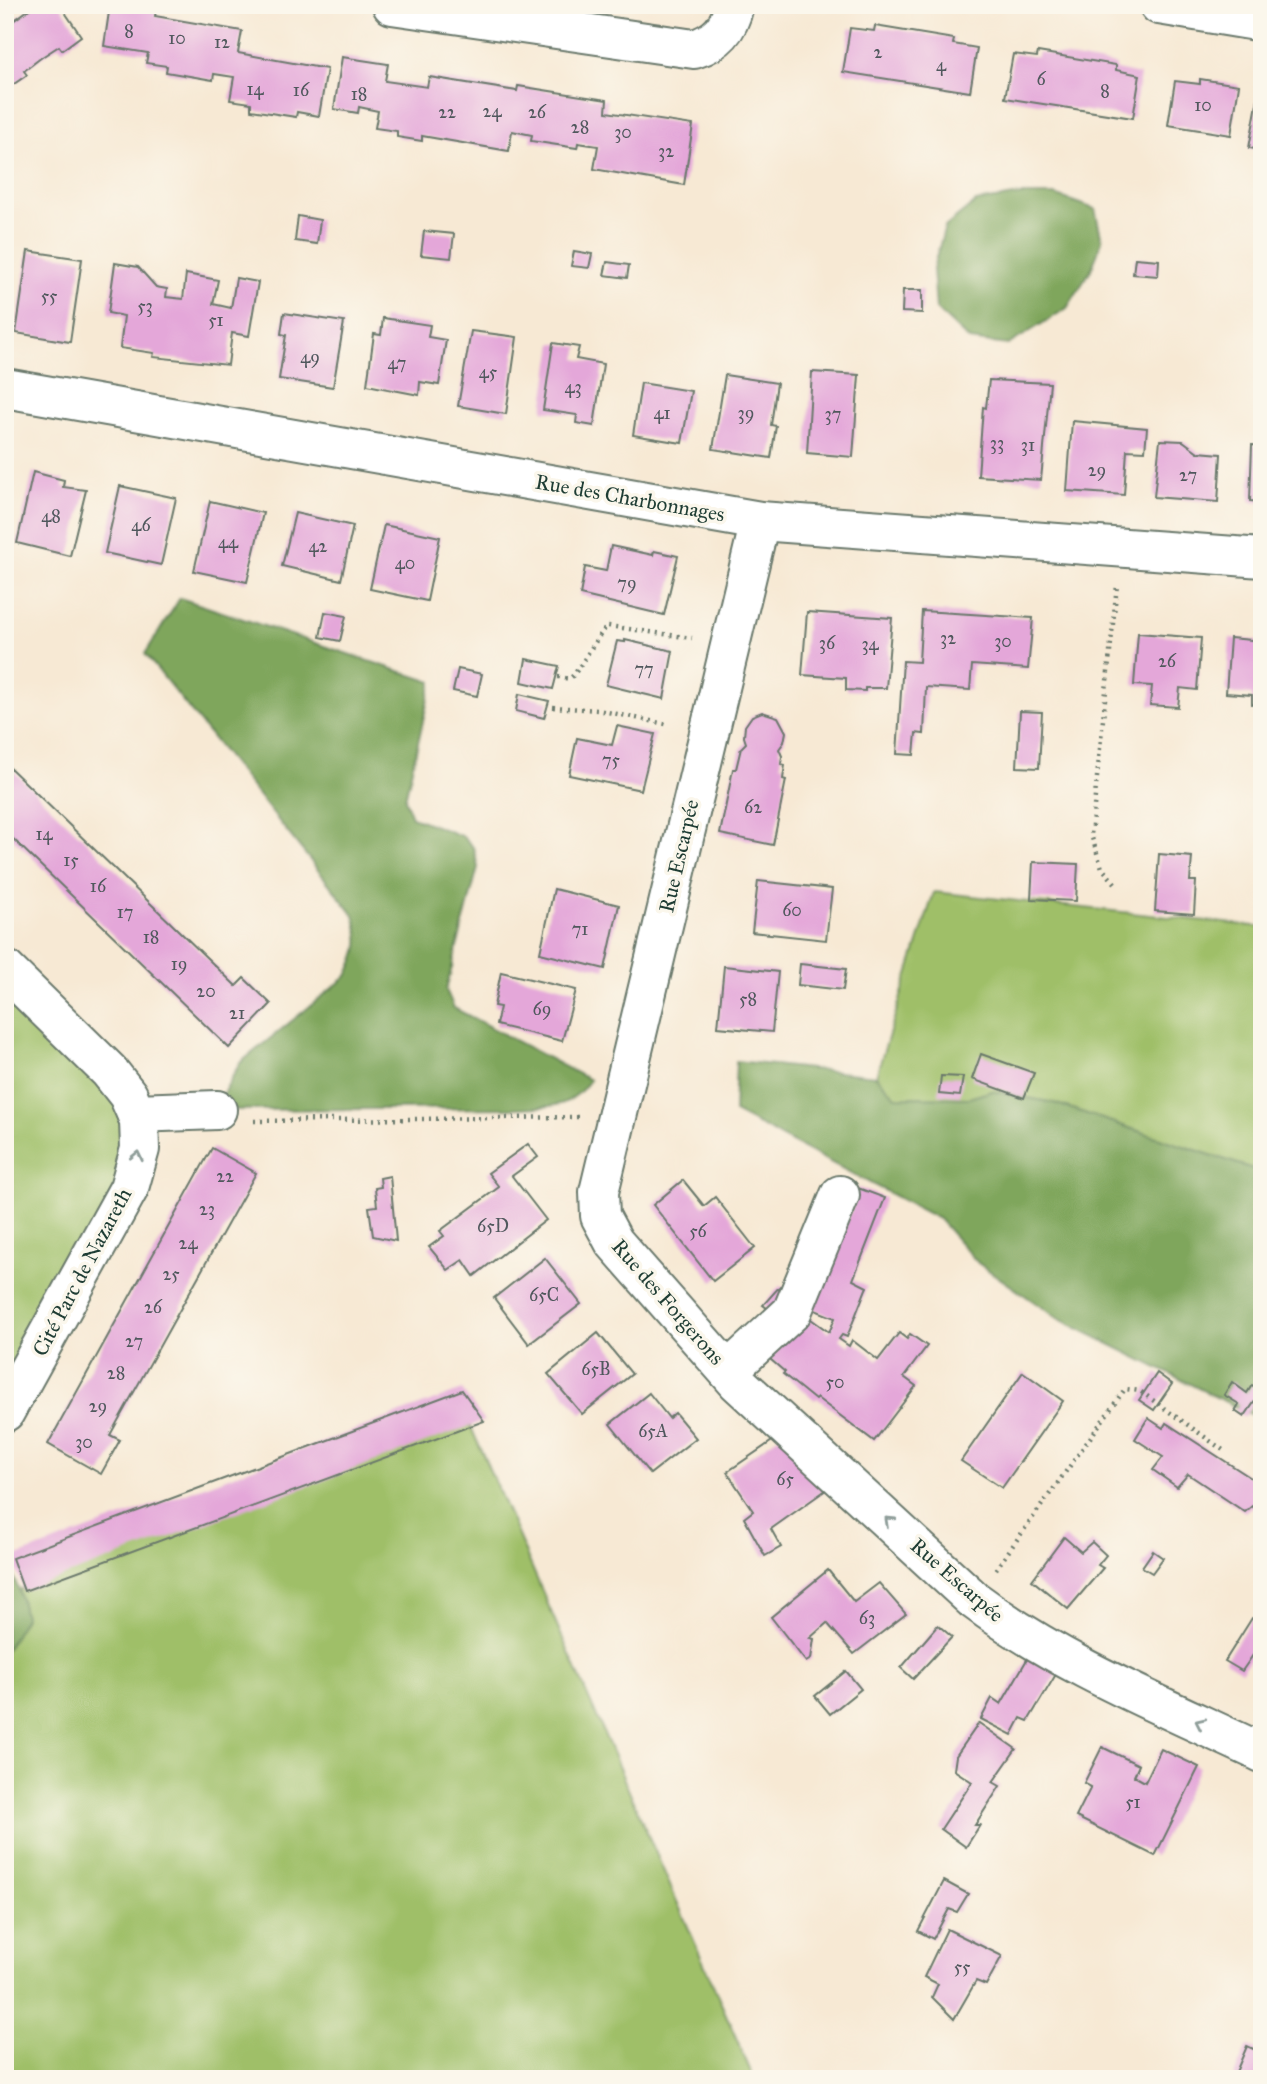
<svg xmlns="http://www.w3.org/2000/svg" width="1267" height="2084" font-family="'IM FELL Great Primer',serif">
<rect width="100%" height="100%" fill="#fbf7ec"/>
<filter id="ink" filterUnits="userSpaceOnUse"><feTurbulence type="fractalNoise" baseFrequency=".0143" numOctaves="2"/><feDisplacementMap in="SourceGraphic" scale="14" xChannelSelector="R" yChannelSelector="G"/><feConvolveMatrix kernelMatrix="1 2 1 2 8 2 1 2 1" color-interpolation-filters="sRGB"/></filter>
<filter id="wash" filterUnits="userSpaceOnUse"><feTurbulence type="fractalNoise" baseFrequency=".00686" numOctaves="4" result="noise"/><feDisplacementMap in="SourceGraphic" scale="28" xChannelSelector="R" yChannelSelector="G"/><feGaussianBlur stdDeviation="1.57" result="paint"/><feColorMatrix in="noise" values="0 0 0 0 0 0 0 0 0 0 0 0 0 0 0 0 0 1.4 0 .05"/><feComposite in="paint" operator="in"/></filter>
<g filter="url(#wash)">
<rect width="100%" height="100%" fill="#f7e9d4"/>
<g fill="#9fbf68" stroke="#5f7e4e" stroke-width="2">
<polygon points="934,892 1262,927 1262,1172 1054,1103 992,1091 969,1098 896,1097 876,1076"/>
<polygon points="5,965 143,1133 5,1406"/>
<polygon points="467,1418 754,2079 5,2079 5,1651 25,1618 19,1590"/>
</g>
<g fill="#7fa65c" stroke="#4f7248" stroke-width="2">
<polygon points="5,133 11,138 11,175 5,182"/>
<polygon points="1021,195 1055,195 1095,209 1102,240 1092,268 1067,308 1008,345 969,340 936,309 933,268 945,227 976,202"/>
<path d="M180,598L432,682L405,799L412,817L462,836L473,847L478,867L446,990L454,1008L590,1080C568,1111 550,1106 515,1108L217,1110L224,1092L240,1063L347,976C359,952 362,941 354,915L145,654Z"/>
<polygon points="736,1061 876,1076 896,1097 969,1098 992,1091 1054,1103 1262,1172 1262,1420 1059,1319 978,1263 939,1219 734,1112"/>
<polygon points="5,1557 19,1590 25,1618 5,1651"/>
</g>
<g id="blocks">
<g fill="#e4a7d9">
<polygon points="35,5 60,5 81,36 62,50 59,46 42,57 24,71 27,75 5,90 5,27"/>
<polygon points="110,5 157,5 155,16 242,31 238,53 327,69 319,116 297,112 296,117 251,110 251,103 230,100 234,77 214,74 213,80 166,72 167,66 146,63 148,53 104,46"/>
<polygon points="875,26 954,39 953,44 977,48 970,92 843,72 850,28 874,31"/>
<polygon points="1038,52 1116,65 1116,70 1140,75 1133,118 1005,98 1013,54 1037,57"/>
<polygon points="342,57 388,64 385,81 427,87 429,77 517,91 518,86 607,100 606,112 693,125 684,185 594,169 598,146 578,143 577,148 531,141 532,135 512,131 509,151 422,136 422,141 397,137 397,131 375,128 378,111 359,107 358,113 334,109"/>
<polygon points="1200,79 1239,85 1231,135 1168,125 1175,81 1200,84"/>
<polygon points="1259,93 1262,93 1262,150 1249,148"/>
<polygon points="298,216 320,220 317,244 295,241"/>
<polygon points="424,231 454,234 451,258 421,255"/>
<polygon points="28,251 82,259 70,342 16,333"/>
<polygon points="574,251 592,254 589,268 571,266"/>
<polygon points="1135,258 1159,260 1158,276 1133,274"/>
<polygon points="607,262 629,265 627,278 604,275"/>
<polygon points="115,263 138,267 156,287 167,289 166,297 183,299 186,274 218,280 213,304 231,308 236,278 258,282 249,336 232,333 228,365 153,357 154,353 120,348 124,316 108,313"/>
<polygon points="903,290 922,290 922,313 902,312"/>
<polygon points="284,313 344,322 333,387 279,379 286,335 281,334"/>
<polygon points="383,318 430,325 428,337 446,340 439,385 420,382 419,395 367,385 374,334 381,335"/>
<polygon points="471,331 517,337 506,414 458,406"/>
<polygon points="553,343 579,347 576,359 603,364 594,426 576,423 577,415 543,410"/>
<polygon points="812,372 859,375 853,457 807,453"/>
<polygon points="725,375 777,383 771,425 776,426 771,458 713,449"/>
<polygon points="989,380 1050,383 1041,480 978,476 983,407 986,408"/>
<polygon points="641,383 691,391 682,443 633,435"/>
<polygon points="1072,421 1147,428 1145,451 1127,450 1124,495 1067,491"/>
<polygon points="1160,440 1183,441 1198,452 1221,454 1218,502 1154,497"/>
<polygon points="1252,445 1262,446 1262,502 1250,501"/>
<polygon points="33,472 64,480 63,487 86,490 70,556 17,543"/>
<polygon points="120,486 176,498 161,565 105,553"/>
<polygon points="210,501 263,513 247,582 194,571"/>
<polygon points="295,513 353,526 341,580 282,566"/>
<polygon points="384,525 440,537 427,601 370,589"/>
<polygon points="611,546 653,555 654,551 678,556 664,615 580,595 585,567 606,571"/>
<polygon points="922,611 1033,618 1028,669 972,665 970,690 926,687 924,734 916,733 914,755 897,754 903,661 919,662"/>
<polygon points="325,612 346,616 340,641 320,637"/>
<polygon points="807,612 892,618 886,688 865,688 865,691 846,690 846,678 802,675"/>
<polygon points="1138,633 1201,638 1197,690 1180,688 1178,707 1150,705 1152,686 1134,685"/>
<polygon points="1230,638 1262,641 1262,705 1252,704 1252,695 1226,693"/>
<polygon points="625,640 673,651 664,699 606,685 617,641 625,642"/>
<polygon points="526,659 559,666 553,689 522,682"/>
<polygon points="458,669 482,674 477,696 453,691"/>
<polygon points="519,694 549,701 544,718 516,711"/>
<polygon points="1020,711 1042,712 1039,768 1017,767"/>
<polygon points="762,712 778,717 786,732 784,742 779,749 782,756 781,764 785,765 783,779 786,780 773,845 720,834 733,769 736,769 741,748 746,743 744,737 745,726 752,716"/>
<polygon points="617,726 655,734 641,790 569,775 577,738 612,745"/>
<polygon points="5,763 236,986 244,978 271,1004 229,1048 5,831"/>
<polygon points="1159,854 1192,857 1190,881 1196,881 1194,914 1155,911"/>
<polygon points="1033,862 1078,864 1076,901 1031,899"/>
<polygon points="758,881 832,889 826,940 752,932"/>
<polygon points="554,889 619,905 605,969 540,953"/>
<polygon points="800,964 846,969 843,990 798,985"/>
<polygon points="724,966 778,972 772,1032 718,1027"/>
<polygon points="501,972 576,990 562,1041 496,1025 500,1007 494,1006"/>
<polygon points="981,1054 1034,1073 1024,1098 972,1079"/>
<polygon points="941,1076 963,1077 960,1096 939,1094"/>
<polygon points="528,1144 538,1157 512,1176 546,1220 474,1276 463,1260 448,1270 429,1247 444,1236 440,1231 499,1187 488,1173"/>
<polygon points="212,1148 256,1173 110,1435 120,1440 101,1474 48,1444"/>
<polygon points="390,1176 396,1241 373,1236 369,1207 377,1206 375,1188 381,1187 380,1178"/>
<polygon points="683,1180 704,1206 715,1197 755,1248 713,1281 653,1205"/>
<polygon points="858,1188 885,1198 853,1280 867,1287 866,1289 847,1337 842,1335 839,1339 849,1346 852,1340 878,1360 899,1333 907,1339 910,1334 927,1346 904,1377 916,1386 874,1441 817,1398 815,1400 783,1374 785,1372 770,1359 798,1323 808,1317 829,1332 831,1328 835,1318 810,1308 853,1207"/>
<polygon points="545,1258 581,1304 529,1344 494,1298"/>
<polygon points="780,1286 787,1291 776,1315 763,1305"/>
<polygon points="598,1333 632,1374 582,1414 548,1374"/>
<polygon points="1023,1372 1063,1401 1002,1488 961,1461"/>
<polygon points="1157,1373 1172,1384 1154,1410 1139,1400"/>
<polygon points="1232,1382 1247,1393 1252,1385 1262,1391 1244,1417 1235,1411 1239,1404 1224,1395"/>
<polygon points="462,1390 484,1421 24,1591 12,1558"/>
<polygon points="649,1393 669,1418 675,1413 696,1438 650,1474 610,1424"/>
<polygon points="1148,1418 1163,1428 1166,1423 1262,1485 1262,1514 1252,1506 1245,1512 1188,1474 1177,1487 1153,1470 1163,1457 1135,1439"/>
<polygon points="781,1435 833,1485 771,1529 781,1547 765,1556 744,1518 753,1511 727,1472"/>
<polygon points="1064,1537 1081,1552 1092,1542 1106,1555 1098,1565 1103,1568 1068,1609 1032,1580"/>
<polygon points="1153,1551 1163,1558 1152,1573 1142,1567"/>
<polygon points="828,1570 854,1602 879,1583 906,1614 854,1654 827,1623 810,1638 814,1639 811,1659 806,1662 771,1617"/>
<polygon points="1252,1618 1262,1624 1262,1642 1242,1671 1225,1661"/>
<polygon points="938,1625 952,1637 913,1679 901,1668"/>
<polygon points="1029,1656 1058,1671 1028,1721 1021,1718 1012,1735 981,1719 992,1698 1001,1704"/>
<polygon points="846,1671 861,1689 830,1714 815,1696"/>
<polygon points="979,1723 1016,1749 993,1782 1000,1786 975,1825 980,1825 966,1847 941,1829 972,1782 954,1770 956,1756"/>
<polygon points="1102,1747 1139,1765 1134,1776 1145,1782 1161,1749 1199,1767 1155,1856 1076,1817 1091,1787 1084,1783"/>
<polygon points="944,1881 968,1894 957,1912 949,1909 933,1939 918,1931"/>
<polygon points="947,1929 1002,1956 986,1985 976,1981 954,2019 932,1997 938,1984 924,1977"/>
<polygon points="1247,2046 1262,2053 1262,2079 1233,2079"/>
</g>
</g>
</g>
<g filter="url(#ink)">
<use href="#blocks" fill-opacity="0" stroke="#6b796c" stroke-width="2"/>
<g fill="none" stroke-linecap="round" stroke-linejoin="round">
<g stroke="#6b796c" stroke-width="42">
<g id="minor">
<path d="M392,5L694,49C717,42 729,29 734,5"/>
<polyline points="1159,5 1262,22"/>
<polyline points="5,388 760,521 1262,558"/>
<path d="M760,521L599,1192L600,1216L614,1242L737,1382L974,1600C1061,1665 1163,1706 1262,1753"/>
<polyline points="5,969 109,1071 128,1095 139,1120 140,1149 129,1188 5,1412"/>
<polyline points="136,1113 217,1110"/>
<polyline points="728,1371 792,1312 840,1195"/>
</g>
</g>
<g stroke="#6b796c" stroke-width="4.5" stroke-dasharray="2 5" stroke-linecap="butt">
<path d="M558,677C562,677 566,679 570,678C576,676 597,635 608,626L692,638"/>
<polyline points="553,707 598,710 670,725"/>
<polyline points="1115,883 1102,868 1091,835 1117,585"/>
<polyline points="254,1121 578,1117"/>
<polyline points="996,1569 1125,1389 1140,1391 1223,1450"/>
</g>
<use href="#minor" stroke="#fff" stroke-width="38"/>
</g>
<defs><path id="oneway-chevron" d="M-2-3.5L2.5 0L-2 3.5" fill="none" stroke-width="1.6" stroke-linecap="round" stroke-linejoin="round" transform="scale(1.75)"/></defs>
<g stroke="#8f9e9a">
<use href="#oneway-chevron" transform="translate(137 1156) rotate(-78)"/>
<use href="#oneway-chevron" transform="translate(889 1521) rotate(-137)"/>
<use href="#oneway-chevron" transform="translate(1200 1723) rotate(-155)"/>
</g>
</g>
<g text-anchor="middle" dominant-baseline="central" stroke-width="7" stroke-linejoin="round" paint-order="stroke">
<g font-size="18" fill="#50585d">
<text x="129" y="31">8</text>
<text x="177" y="38">10</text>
<text x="222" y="42">12</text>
<text x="878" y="52">2</text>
<text x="941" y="65">4</text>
<text x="1041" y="79">6</text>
<text x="255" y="89">14</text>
<text x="301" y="90">16</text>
<text x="1105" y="91">8</text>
<text x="359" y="94">18</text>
<text x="1203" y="105">10</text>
<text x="492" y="111">24</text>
<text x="447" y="112">22</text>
<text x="537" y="112">26</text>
<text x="580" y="127">28</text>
<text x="623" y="132">30</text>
<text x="666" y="151">32</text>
<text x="49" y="296">55</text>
<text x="145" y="306">53</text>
<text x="216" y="320">51</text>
<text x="310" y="357">49</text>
<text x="397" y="363">47</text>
<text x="488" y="372">45</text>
<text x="573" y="387">43</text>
<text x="662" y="413">41</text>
<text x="746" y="413">39</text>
<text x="833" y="414">37</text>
<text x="997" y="443">33</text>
<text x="1028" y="445">31</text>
<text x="1097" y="470">29</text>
<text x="1188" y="475">27</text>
<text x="51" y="516">48</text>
<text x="141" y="525">46</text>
<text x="228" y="542">44</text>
<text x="318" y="546">42</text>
<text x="405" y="563">40</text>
<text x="627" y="583">79</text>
<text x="948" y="638">32</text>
<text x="1003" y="641">30</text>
<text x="827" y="643">36</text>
<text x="870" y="644">34</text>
<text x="1167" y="661">26</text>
<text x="644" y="669">77</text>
<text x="611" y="760">75</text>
<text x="753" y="807">62</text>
<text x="44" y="834">14</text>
<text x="71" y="860">15</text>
<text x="98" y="886">16</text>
<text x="792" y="910">60</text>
<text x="125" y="912">17</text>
<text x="580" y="929">71</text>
<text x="151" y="937">18</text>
<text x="179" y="964">19</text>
<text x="206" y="991">20</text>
<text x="748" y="999">58</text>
<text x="542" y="1009">69</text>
<text x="237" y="1013">21</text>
<text x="225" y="1176">22</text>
<text x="207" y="1209">23</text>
<text x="493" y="1226">65D</text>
<text x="698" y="1231">56</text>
<text x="188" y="1243">24</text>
<text x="171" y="1274">25</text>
<text x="544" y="1295">65C</text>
<text x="153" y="1307">26</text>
<text x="134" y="1341">27</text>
<text x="596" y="1369">65B</text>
<text x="116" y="1373">28</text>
<text x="835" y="1382">50</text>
<text x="98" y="1406">29</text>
<text x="653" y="1431">65A</text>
<text x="84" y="1442">30</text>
<text x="785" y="1479">65</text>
<text x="867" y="1618">63</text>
<text x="1133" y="1802">51</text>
<text x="962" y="1967">55</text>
</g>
<g font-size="21" fill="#1f3d34" stroke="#fbf7ec">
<text transform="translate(630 498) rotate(10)">Rue des Charbonnages</text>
<text transform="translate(679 856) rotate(-77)">Rue Escarpée</text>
<text transform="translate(82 1272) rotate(-62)">Cité Parc de Nazareth</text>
<text transform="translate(668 1302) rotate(49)">Rue des Forgerons</text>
<text transform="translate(957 1580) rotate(41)">Rue Escarpée</text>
</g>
</g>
<rect width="1267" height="2084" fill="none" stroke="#fbf7ec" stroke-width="28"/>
</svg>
